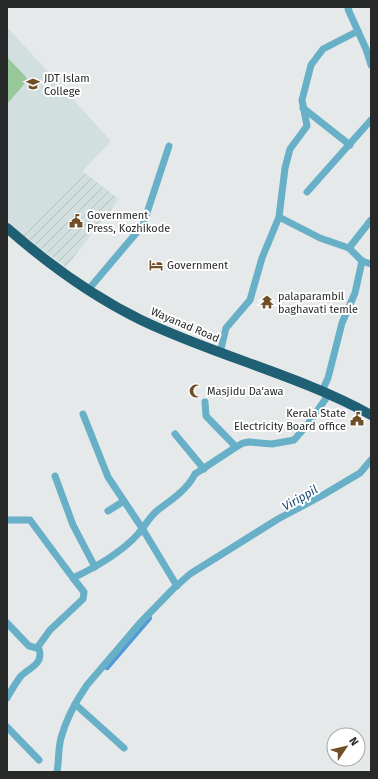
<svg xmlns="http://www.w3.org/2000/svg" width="378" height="779" font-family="'Fira Sans',sans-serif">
<defs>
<pattern id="industrial-furrows" width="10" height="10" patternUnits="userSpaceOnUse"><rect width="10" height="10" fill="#d2dfdf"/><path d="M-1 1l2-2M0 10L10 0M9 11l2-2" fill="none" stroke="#b4bfbf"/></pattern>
</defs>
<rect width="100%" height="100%" fill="#e5e9e9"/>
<polygon fill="#d2dfdf" points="7,27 111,141 22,235 7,221"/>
<polygon fill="url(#industrial-furrows)" points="82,171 119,199 66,267 22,235"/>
<polygon fill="#98c79a" points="7,57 26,77 27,81 7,104"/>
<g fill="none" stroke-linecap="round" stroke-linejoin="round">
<polyline stroke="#5299d7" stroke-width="6" points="107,667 149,618"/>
<g stroke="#68b0c8" stroke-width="7">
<polyline points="349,7 348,9 366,49 371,65"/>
<polyline points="303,108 350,145"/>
<polyline points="307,192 371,120"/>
<polyline points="279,217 320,238 349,248 362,261"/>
<polyline points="349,248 371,220"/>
<polyline points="362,261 371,264"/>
<polyline points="88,290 143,225 169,146"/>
<polyline points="220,353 226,328 250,300 262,258 279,217 285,168 290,149 307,126 302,100 311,65 323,49 358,31"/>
<polyline points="322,391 328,378 342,323 355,293 362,261"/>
<polyline points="205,402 206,416 236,447"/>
<polyline points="83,414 108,477 142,528 177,586"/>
<polyline points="175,434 204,469"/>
<polyline points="55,476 73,525 95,567"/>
<polyline points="108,511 124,501"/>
<polyline points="7,520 30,520 73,578"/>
<path d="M7,623L29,646L37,648L50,630L83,599L84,592L73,578C96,567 121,553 138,534C145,526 150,516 158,510C171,500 187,490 195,474L236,447L243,443L249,442L272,444L294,440L308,424L329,394"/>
<path d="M7,698C11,691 16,682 21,676C29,668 44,664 39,649L37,648"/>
<polyline points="75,704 124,748"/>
<polyline points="7,727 39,760"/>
<path d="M57,772C59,761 58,749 61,738C66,719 76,701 87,685L140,623L173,589L190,574L278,519L323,495L360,473L371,460"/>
</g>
<path stroke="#206074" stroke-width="10" d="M7,228C48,264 92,296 141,320C216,356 299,375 371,415"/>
</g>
<defs>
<g id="university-bare" transform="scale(1.08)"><path d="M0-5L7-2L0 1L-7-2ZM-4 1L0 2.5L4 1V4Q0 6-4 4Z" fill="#704f26" stroke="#fff" stroke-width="2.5" paint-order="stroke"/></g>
<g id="civic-bare" transform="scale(1.08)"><path d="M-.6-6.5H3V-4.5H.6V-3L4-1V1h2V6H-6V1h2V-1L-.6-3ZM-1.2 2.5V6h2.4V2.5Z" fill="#704f26" stroke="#fff" stroke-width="2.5" paint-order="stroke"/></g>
<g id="hotel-bare" transform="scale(1.08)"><path d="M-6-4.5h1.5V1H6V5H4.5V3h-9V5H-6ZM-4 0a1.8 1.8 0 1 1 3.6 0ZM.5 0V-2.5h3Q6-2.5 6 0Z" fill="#704f26" stroke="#fff" stroke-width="2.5" paint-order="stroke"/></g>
<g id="temple-bare" transform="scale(1.08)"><path d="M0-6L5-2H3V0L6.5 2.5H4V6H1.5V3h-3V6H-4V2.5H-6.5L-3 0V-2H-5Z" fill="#704f26" stroke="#fff" stroke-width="2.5" paint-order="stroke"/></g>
<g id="mosque-bare" transform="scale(1.08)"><path d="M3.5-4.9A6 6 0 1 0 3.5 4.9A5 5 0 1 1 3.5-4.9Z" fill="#704f26" stroke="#fff" stroke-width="2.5" paint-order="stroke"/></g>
</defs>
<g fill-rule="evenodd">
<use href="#university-bare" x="33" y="84"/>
<use href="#civic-bare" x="76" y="221"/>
<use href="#hotel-bare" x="156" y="265"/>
<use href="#temple-bare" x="267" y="302"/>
<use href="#mosque-bare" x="196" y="391"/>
<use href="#civic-bare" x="357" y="419"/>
</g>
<g text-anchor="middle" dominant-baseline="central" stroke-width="4" stroke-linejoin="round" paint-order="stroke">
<g font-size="11" fill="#282929" stroke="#fff" text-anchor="start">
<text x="44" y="78">JDT Islam<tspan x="44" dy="13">College</tspan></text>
<text x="87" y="215">Government<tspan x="87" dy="13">Press, Kozhikode</tspan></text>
<text x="167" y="265">Government</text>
<text x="278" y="296">palaparambil<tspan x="278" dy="13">baghavati temle</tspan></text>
<text x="207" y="391">Masjidu Da'awa</text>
<text x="346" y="413" text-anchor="end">Kerala State<tspan x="346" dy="13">Electricity Board office</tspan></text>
</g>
<g font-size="11" fill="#282929" stroke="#fff">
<text transform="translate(185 325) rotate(23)">Wayanad Road</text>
</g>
<g font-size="12" font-style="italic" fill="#174a74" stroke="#fff">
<text transform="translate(300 498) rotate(-30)">Virippil</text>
</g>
</g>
<rect width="378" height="779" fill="none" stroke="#282929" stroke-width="16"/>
<g transform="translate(346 747) rotate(55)"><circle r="19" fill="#ffffff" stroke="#a9a9a9"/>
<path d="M0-3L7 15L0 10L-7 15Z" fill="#704f26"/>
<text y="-6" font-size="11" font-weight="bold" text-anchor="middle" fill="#282929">N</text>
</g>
</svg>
